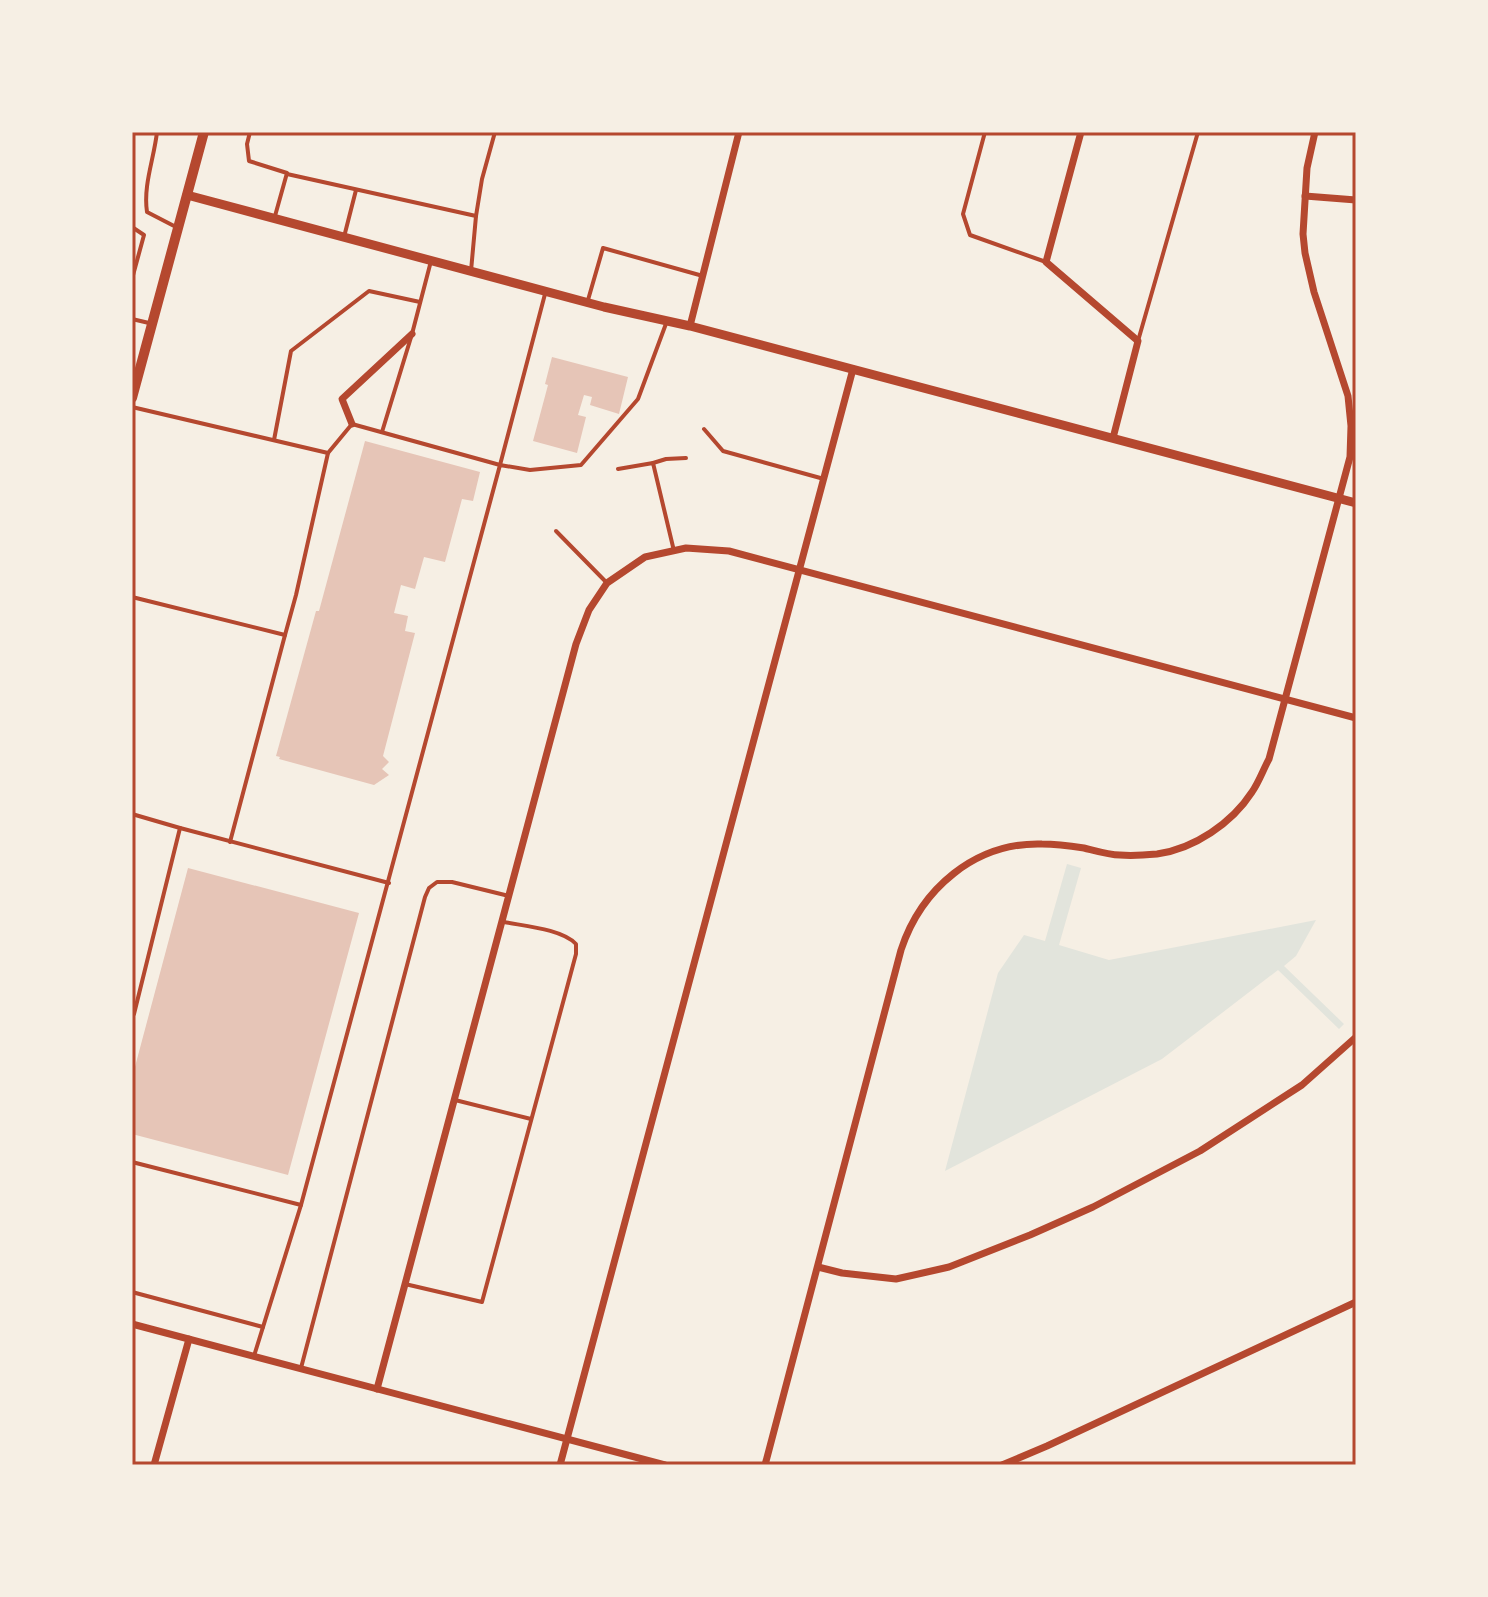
<svg xmlns="http://www.w3.org/2000/svg" width="1488" height="1597" font-family="'Nunito Sans',sans-serif">
<rect width="100%" height="100%" fill="#f6efe4"/>
<polygon fill="#e2e4dc" points="1067,864 1081,868 1059,945 1109,960 1316,920 1296,956 1284,966 1344,1024 1339,1029 1278,970 1162,1059 945,1171 998,973 1024,935 1045,941"/>
<g fill="#e6c5b7">
<polygon points="552,357 628,377 619,414 590,405 592,397 584,395 578,415 586,417 577,453 533,441 548,385 545,384"/>
<polygon points="365,441 480,472 473,501 462,499 445,562 424,557 415,589 401,585 394,613 408,616 405,631 415,633 383,756 389,762 382,769 389,775 374,785 279,759 280,757 276,756 316,611 319,611"/>
<polygon points="188,868 359,913 288,1175 132,1134 132,1078"/>
</g>
<g fill="none" stroke-linecap="round" stroke-linejoin="round">
<g stroke="#b5482f" stroke-width="4">
<path d="M157,132C154,159 143,185 147,212L176,227"/>
<polyline points="250,132 247,144 249,161 287,173 275,216"/>
<polyline points="985,132 963,214 970,235 1046,262"/>
<polyline points="287,174 476,216 471,271"/>
<polyline points="476,216 482,179 495,132"/>
<polyline points="132,227 144,235 132,279"/>
<polyline points="344,237 356,190"/>
<polyline points="588,300 603,248 703,276"/>
<polyline points="132,319 149,323"/>
<polyline points="1138,341 1198,132"/>
<polyline points="132,407 328,453 352,424 500,465 545,294"/>
<polyline points="704,429 723,451 824,479"/>
<polyline points="382,432 412,334 431,261"/>
<polyline points="274,440 291,351 369,291 420,302"/>
<polyline points="653,463 666,459 686,458"/>
<polyline points="618,469 653,463 674,551"/>
<polyline points="556,531 607,583"/>
<polyline points="132,597 285,635 230,842"/>
<polyline points="285,635 296,595 328,453"/>
<polyline points="132,814 180,828 134,1014"/>
<polyline points="180,828 389,883"/>
<polyline points="455,1100 531,1119"/>
<polyline points="132,1162 301,1205"/>
<path d="M405,1284L482,1302L565,995L576,954V944C562,929 524,926 504,922"/>
<polyline points="132,1292 263,1327"/>
<polyline points="254,1356 301,1205 500,465 530,470 581,465 638,399 667,321"/>
<polyline points="301,1368 425,897 429,888 437,882 452,882 509,896"/>
</g>
<g stroke="#b5482f" stroke-width="7">
<polyline points="1081,132 1046,262 1138,341 1113,438"/>
<polyline points="1305,196 1356,200"/>
<polyline points="690,326 739,132"/>
<polyline points="352,424 342,399 412,334"/>
<polyline points="818,1267 842,1273 896,1279 949,1267 1030,1235 1093,1207 1200,1151 1302,1085 1356,1037"/>
<polyline points="132,1324 665,1465"/>
<polyline points="377,1389 576,644 589,610 607,583 645,557 686,548 729,551 1356,718"/>
<polyline points="154,1465 189,1339"/>
<polyline points="560,1465 853,369"/>
<path d="M765,1465L901,950C921,889 975,842 1042,844C1056,844 1071,846 1084,848C1096,851 1109,855 1120,855C1132,856 1146,855 1157,854C1194,849 1232,823 1252,792C1259,782 1263,770 1269,759L1350,457L1351,426L1348,396L1314,292L1305,253L1303,234L1307,168L1315,132"/>
<polyline points="1002,1465 1047,1446 1356,1302"/>
</g>
<polyline stroke="#b5482f" stroke-width="9" points="187,195 604,307 690,326 1356,503"/>
<polyline stroke="#b5482f" stroke-width="10" points="132,398 204,132"/>
</g>
<rect width="1488" height="1597" fill="none" stroke="#f6efe4" stroke-width="268"/>
<rect x="134" y="134" width="1220" height="1329" fill="none" stroke="#b5482f" stroke-width="3"/>
</svg>
